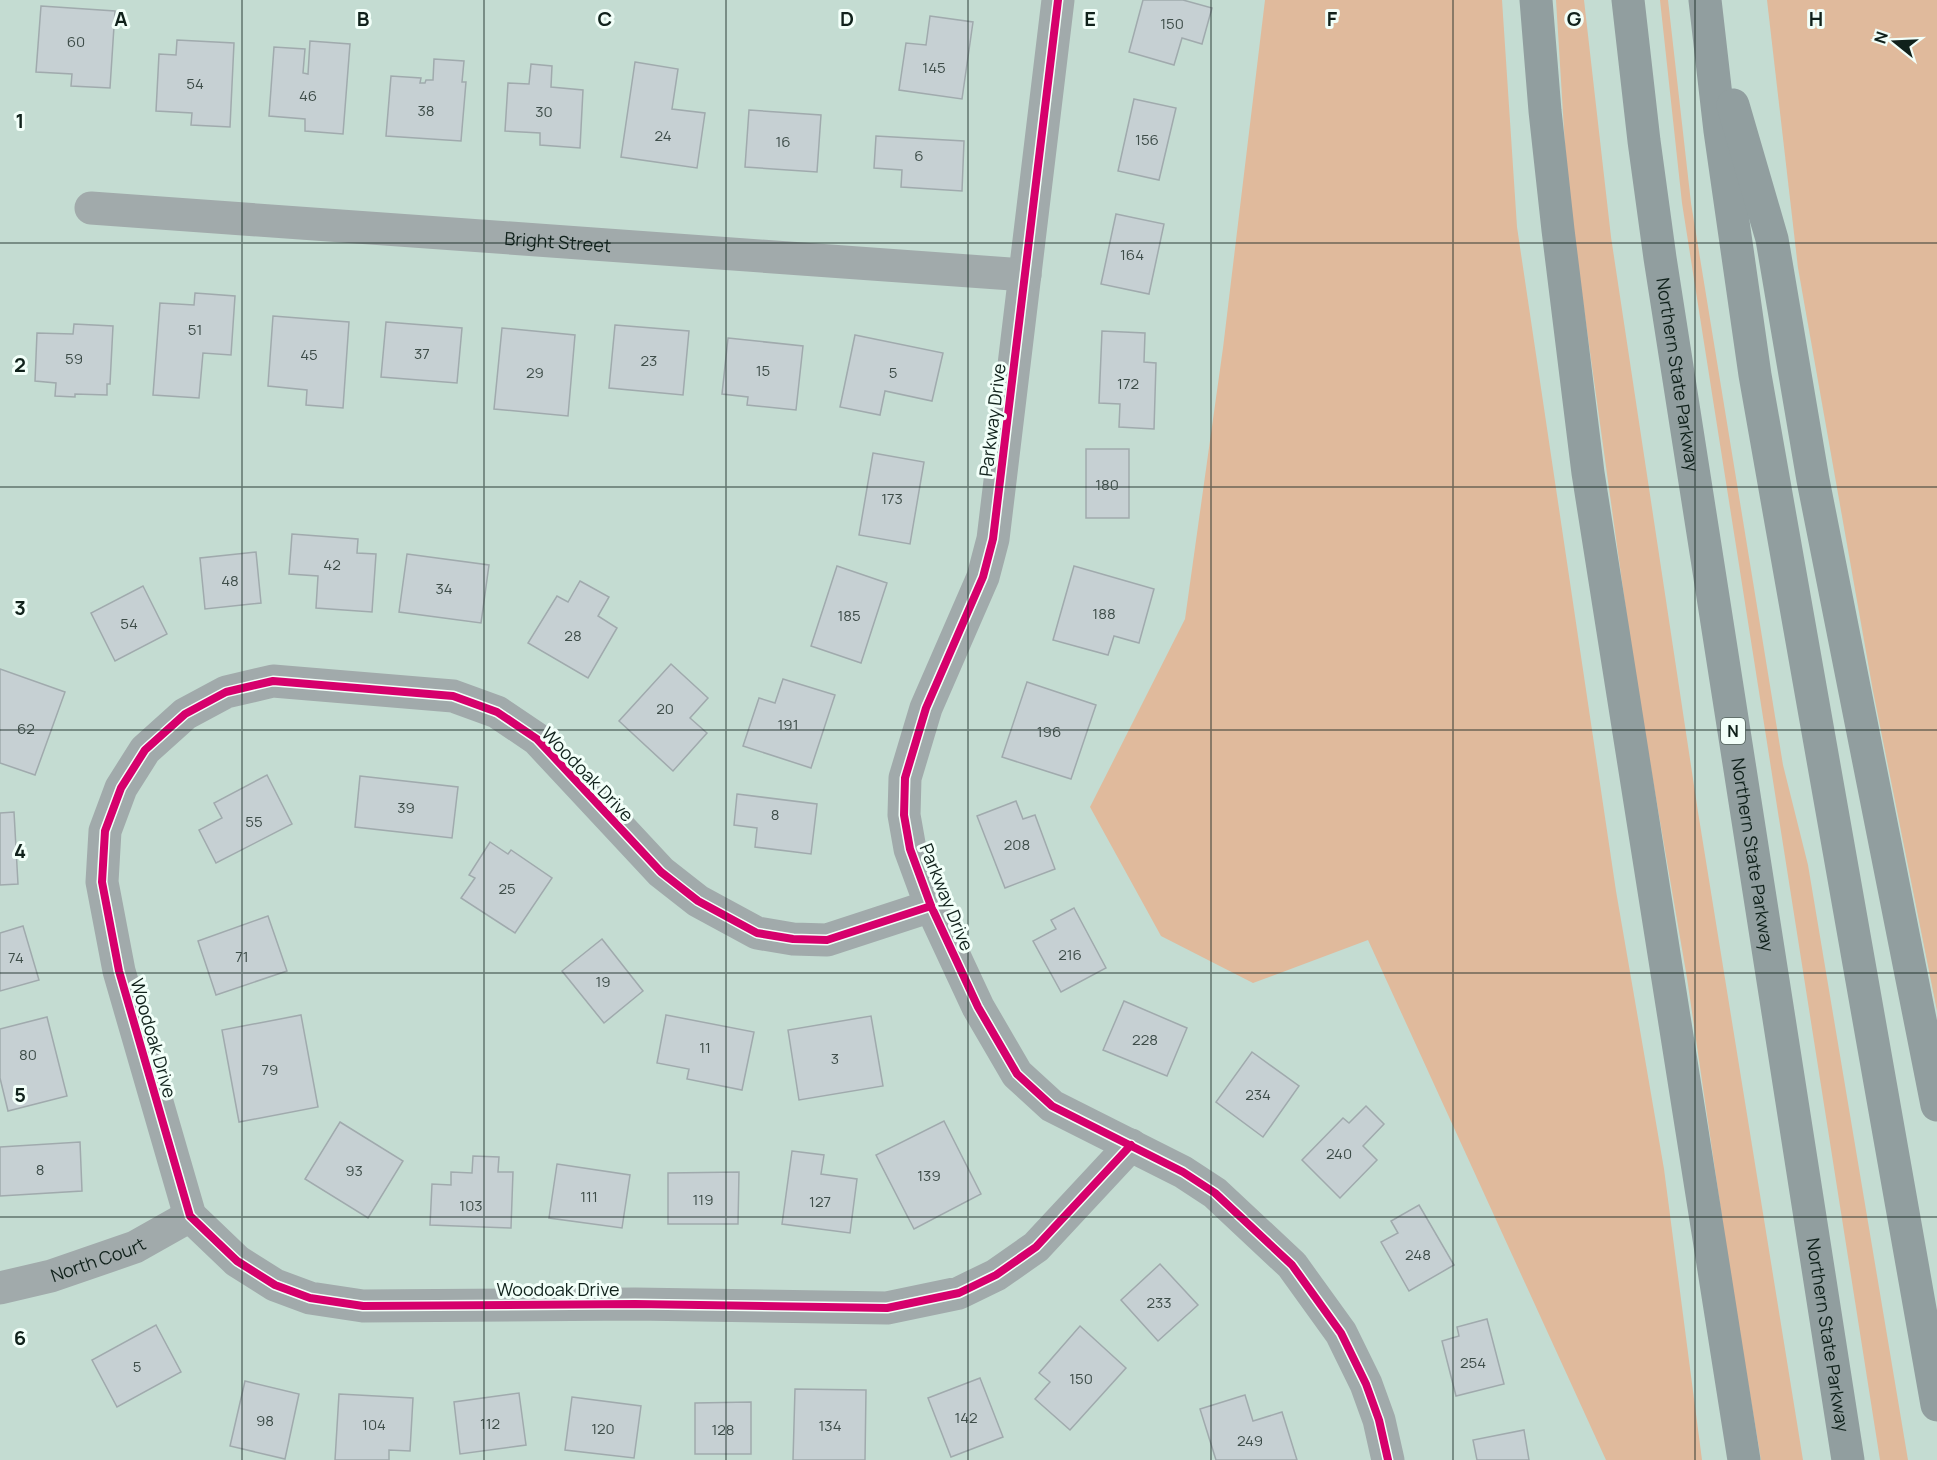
<svg xmlns="http://www.w3.org/2000/svg" width="1937" height="1460" font-family="Manrope,sans-serif">
<rect width="100%" height="100%" fill="#c4dcd2"/>
<g fill="#e0ba9c">
<polygon points="1265,0 1502,0 1517,227 1616,891 1664,1169 1702,1460 1606,1460 1368,940 1253,983 1161,936 1090,807 1185,619 1223,348"/>
<polygon points="1556,0 1584,0 1611,237 1698,812 1803,1460 1761,1460 1734,1300 1687,978 1636,682 1568,194"/>
<polygon points="1660,0 1668,0 1691,203 1783,765 1808,865 1908,1460 1880,1460 1682,203"/>
<polygon points="1767,0 1937,0 1937,1011 1873,691 1798,268"/>
</g>
<g fill="#c6d0d3" stroke="#a0aaad" stroke-width="1.5">
<polygon points="1143,0 1183,0 1212,8 1202,44 1182,38 1174,65 1129,52"/>
<polygon points="41,6 115,11 110,88 71,86 72,74 36,72"/>
<polygon points="930,16 973,22 962,99 899,90 906,43 926,45"/>
<polygon points="177,40 234,43 230,127 191,125 192,113 156,111 159,54 176,55"/>
<polygon points="310,41 350,44 343,134 305,131 305,119 269,116 274,47 305,49 303,73 308,74"/>
<polygon points="434,59 464,61 462,82 466,82 461,141 386,136 391,76 421,78 420,83 425,83 426,80 433,80"/>
<polygon points="635,62 678,69 672,109 705,113 697,168 621,157"/>
<polygon points="531,64 552,66 551,87 583,90 580,148 540,145 540,133 505,131 508,83 529,84"/>
<polygon points="1134,99 1176,108 1159,180 1118,171"/>
<polygon points="749,110 821,115 817,172 745,167"/>
<polygon points="876,136 964,141 962,191 901,187 902,170 874,168"/>
<polygon points="1116,214 1164,224 1149,294 1101,284"/>
<polygon points="195,293 235,296 231,355 203,353 199,398 153,395 160,303 194,305"/>
<polygon points="273,316 349,322 343,408 306,405 307,390 268,386"/>
<polygon points="386,322 462,328 457,383 381,377"/>
<polygon points="74,324 113,326 110,384 107,384 107,395 75,394 75,397 55,396 56,383 35,381 37,333 73,334"/>
<polygon points="615,325 689,331 683,395 609,388"/>
<polygon points="502,328 575,335 568,416 494,409"/>
<polygon points="1102,331 1145,333 1144,362 1156,363 1154,429 1119,427 1120,404 1099,403"/>
<polygon points="855,335 943,353 932,401 885,391 880,415 840,407"/>
<polygon points="728,338 803,346 796,410 747,405 748,397 722,394"/>
<rect x="1086" y="449" width="43" height="69"/>
<polygon points="873,453 924,462 910,544 859,535"/>
<polygon points="292,534 358,539 357,553 376,554 372,612 316,608 318,576 289,574"/>
<polygon points="256,552 261,603 205,609 200,558"/>
<polygon points="407,554 489,565 481,623 399,612"/>
<polygon points="837,566 887,583 861,663 811,646"/>
<polygon points="1074,566 1154,589 1139,643 1114,636 1108,655 1053,640"/>
<polygon points="580,581 609,597 598,616 617,628 588,678 528,643 557,596 568,602"/>
<polygon points="143,586 167,634 115,661 91,613"/>
<polygon points="671,664 708,698 690,718 707,733 673,771 619,721"/>
<polygon points="0,669 65,692 35,775 0,763"/>
<polygon points="783,679 835,695 811,768 743,746 759,698 775,703"/>
<polygon points="1027,682 1096,705 1071,779 1002,757"/>
<polygon points="267,775 292,824 216,863 199,830 222,818 214,803"/>
<polygon points="360,776 458,787 452,838 355,827"/>
<polygon points="737,794 817,804 811,854 755,847 757,828 734,825"/>
<polygon points="1016,801 1023,819 1035,815 1055,869 1005,888 977,816"/>
<polygon points="14,812 18,884 0,885 0,813"/>
<polygon points="490,842 508,854 511,850 552,878 515,933 461,898 475,878 469,875"/>
<polygon points="1074,908 1106,968 1061,992 1033,941 1056,929 1051,920"/>
<polygon points="268,916 287,971 216,995 198,941"/>
<polygon points="23,926 39,980 0,991 0,933"/>
<polygon points="602,939 643,991 604,1023 562,971"/>
<polygon points="1124,1001 1187,1028 1167,1076 1103,1050"/>
<polygon points="301,1015 318,1107 239,1122 222,1030"/>
<polygon points="666,1015 754,1032 742,1090 687,1079 689,1069 657,1063"/>
<polygon points="871,1016 883,1086 799,1100 788,1030"/>
<polygon points="47,1017 67,1096 8,1111 0,1078 0,1029"/>
<polygon points="1252,1052 1299,1086 1263,1137 1216,1102"/>
<polygon points="1366,1106 1384,1124 1363,1146 1377,1160 1340,1198 1302,1160 1343,1118 1349,1123"/>
<polygon points="944,1121 981,1194 914,1229 876,1155"/>
<polygon points="340,1122 403,1161 368,1218 305,1179"/>
<polygon points="80,1142 82,1191 0,1196 0,1147"/>
<polygon points="792,1151 824,1155 821,1174 857,1179 850,1233 782,1224"/>
<polygon points="473,1156 499,1157 498,1172 513,1172 511,1228 430,1225 432,1184 451,1185 451,1172 472,1173"/>
<polygon points="557,1164 630,1175 622,1228 549,1218"/>
<polygon points="739,1172 738,1224 668,1224 668,1173"/>
<polygon points="1419,1205 1454,1265 1409,1291 1381,1242 1398,1233 1391,1221"/>
<polygon points="1160,1264 1198,1305 1158,1341 1121,1300"/>
<polygon points="1487,1319 1504,1384 1456,1396 1442,1341 1459,1336 1457,1327"/>
<polygon points="156,1325 181,1372 117,1407 92,1360"/>
<polygon points="1080,1326 1126,1368 1070,1430 1035,1399 1050,1382 1039,1373"/>
<polygon points="980,1378 1003,1437 951,1457 928,1398"/>
<polygon points="245,1381 299,1394 285,1459 230,1446"/>
<polygon points="795,1389 866,1390 865,1460 793,1460"/>
<polygon points="519,1393 526,1445 460,1454 454,1402"/>
<polygon points="339,1394 413,1398 410,1451 389,1450 389,1460 335,1460"/>
<polygon points="1245,1395 1253,1421 1282,1412 1297,1460 1216,1460 1200,1409"/>
<polygon points="572,1397 641,1406 634,1458 565,1450"/>
<polygon points="751,1402 751,1454 695,1454 695,1403"/>
<polygon points="1524,1430 1529,1460 1477,1460 1473,1440"/>
</g>
<g fill="none" stroke-linecap="round" stroke-linejoin="round">
<g stroke="#a1aaab" stroke-width="33">
<polyline points="1058,0 993,539 983,577 926,708 905,778 904,815 910,849 931,906 978,1007 1017,1074 1052,1106 1183,1172 1215,1193 1292,1265 1341,1333 1366,1384 1379,1420 1388,1460"/>
<path id="s1" d="M91,208L1025,275"/>
<polyline points="931,906 827,940 793,939 757,933 698,901 661,872 537,739 497,712 453,696 273,681 226,692 185,714 145,750 121,788 105,831 102,882 119,971 190,1216 237,1261 275,1285 310,1298 363,1306 635,1304 887,1308 959,1293 996,1275 1036,1247 1131,1145"/>
<path id="s2" d="M0,1288L51,1276L135,1247L190,1216"/>
</g>
<g stroke="#919e9f" stroke-width="33">
<polyline points="1536,0 1545,111 1558,230 1588,473 1744,1460"/>
<path id="s3" d="M1628,0L1644,141L1660,258L1848,1460"/>
<polyline points="1705,0 1720,131 1755,375 1937,1405"/>
<polyline points="1733,105 1772,239 1813,480 1937,1105"/>
</g>
<g stroke="#f2fff9" stroke-width="11">
<g id="cycleway">
<polyline points="1058,0 993,539 983,577 926,708 905,778 904,815 910,849 931,906 978,1007 1017,1074 1052,1106 1183,1172 1215,1193 1292,1265 1341,1333 1366,1384 1379,1420 1388,1460"/>
<polyline points="931,906 827,940 793,939 757,933 698,901 661,872 537,739 497,712 453,696 273,681 226,692 185,714 145,750 121,788 105,831 102,882 119,971 190,1216 237,1261 275,1285 310,1298 363,1306 635,1304 887,1308 959,1293 996,1275 1036,1247 1131,1145"/>
</g>
</g>
<use href="#cycleway" stroke="#d6006c" stroke-width="8"/>
</g>
<path fill="none" stroke="#10211b" stroke-width="1.5" stroke-opacity="0.55" d="M242,0V1460M484,0V1460M726,0V1460M968,0V1460M1211,0V1460M1453,0V1460M1695,0V1460M0,243H1937M0,487H1937M0,730H1937M0,973H1937M0,1217H1937"/>
<g text-anchor="middle" dominant-baseline="central" stroke-width="6" stroke-linejoin="round" paint-order="stroke">
<g font-size="15" fill="#3e4d49">
<text x="1172" y="23">150</text>
<text x="76" y="41">60</text>
<text x="934" y="67">145</text>
<text x="195" y="83">54</text>
<text x="308" y="95">46</text>
<text x="426" y="110">38</text>
<text x="544" y="111">30</text>
<text x="663" y="135">24</text>
<text x="1147" y="139">156</text>
<text x="783" y="141">16</text>
<text x="919" y="155">6</text>
<text x="1132" y="254">164</text>
<text x="195" y="329">51</text>
<text x="422" y="353">37</text>
<text x="309" y="354">45</text>
<text x="74" y="358">59</text>
<text x="649" y="360">23</text>
<text x="763" y="370">15</text>
<text x="535" y="372">29</text>
<text x="893" y="372">5</text>
<text x="1128" y="383">172</text>
<text x="1107" y="484">180</text>
<text x="892" y="498">173</text>
<text x="332" y="564">42</text>
<text x="230" y="580">48</text>
<text x="444" y="588">34</text>
<text x="1104" y="613">188</text>
<text x="849" y="615">185</text>
<text x="129" y="623">54</text>
<text x="573" y="635">28</text>
<text x="665" y="708">20</text>
<text x="788" y="724">191</text>
<text x="26" y="728">62</text>
<text x="1049" y="731">196</text>
<text x="406" y="807">39</text>
<text x="775" y="814">8</text>
<text x="254" y="821">55</text>
<text x="1017" y="844">208</text>
<text x="507" y="888">25</text>
<text x="1070" y="954">216</text>
<text x="242" y="956">71</text>
<text x="16" y="957">74</text>
<text x="603" y="981">19</text>
<text x="1145" y="1039">228</text>
<text x="705" y="1047">11</text>
<text x="28" y="1054">80</text>
<text x="835" y="1058">3</text>
<text x="270" y="1069">79</text>
<text x="1258" y="1094">234</text>
<text x="1339" y="1153">240</text>
<text x="40" y="1169">8</text>
<text x="354" y="1170">93</text>
<text x="929" y="1175">139</text>
<text x="589" y="1196">111</text>
<text x="703" y="1199">119</text>
<text x="820" y="1201">127</text>
<text x="471" y="1205">103</text>
<text x="1418" y="1254">248</text>
<text x="1159" y="1302">233</text>
<text x="1473" y="1362">254</text>
<text x="137" y="1366">5</text>
<text x="1081" y="1378">150</text>
<text x="966" y="1417">142</text>
<text x="265" y="1420">98</text>
<text x="490" y="1423">112</text>
<text x="374" y="1424">104</text>
<text x="830" y="1425">134</text>
<text x="603" y="1428">120</text>
<text x="723" y="1429">128</text>
<text x="1250" y="1440">249</text>
</g>
<rect fill="#f2fff9" stroke="#54645e" stroke-width="1.5" x="1721" y="718" width="24" height="26" rx="4.5"/>
<g font-size="16" font-weight="bold" fill="#10211b">
<text x="1733" y="731">N</text>
</g>
<g font-size="18" fill="#10211b" stroke="#f2fff9">
<text stroke="none"><textPath href="#s1" startOffset="468">Bright Street</textPath></text>
<text stroke="none"><textPath href="#s3" startOffset="378">Northern State Parkway</textPath></text>
<text transform="translate(992 420) rotate(-83)">Parkway Drive</text>
<text transform="translate(588 774) rotate(46)">Woodoak Drive</text>
<text stroke="none"><textPath href="#s3" startOffset="864">Northern State Parkway</textPath></text>
<text transform="translate(947 897) rotate(68)">Parkway Drive</text>
<text transform="translate(154 1038) rotate(74)">Woodoak Drive</text>
<text stroke="none"><textPath href="#s2" startOffset="102">North Court</textPath></text>
<text x="558" y="1289">Woodoak Drive</text>
<text stroke="none"><textPath href="#s3" startOffset="1350">Northern State Parkway</textPath></text>
</g>
</g>
<g font-size="20" text-anchor="middle" font-weight="bold" fill="#10211b" stroke="#f2fff9" stroke-width="6" stroke-linejoin="round" paint-order="stroke">
<text x="121" y="26">A</text>
<text x="363" y="26">B</text>
<text x="605" y="26">C</text>
<text x="847" y="26">D</text>
<text x="1090" y="26">E</text>
<text x="1332" y="26">F</text>
<text x="1574" y="26">G</text>
<text x="1816" y="26">H</text>
<text x="20" y="128">1</text>
<text x="20" y="372">2</text>
<text x="20" y="615">3</text>
<text x="20" y="858">4</text>
<text x="20" y="1102">5</text>
<text x="20" y="1345">6</text>
</g>
<g transform="translate(1895 42) rotate(288)" stroke="#f2fff9" stroke-width="4.5" paint-order="stroke">
<path d="M0-4.5L10 22L0 15L-10 22Z" fill="#10211b"/>
<text y="-9" font-size="16" font-weight="bold" text-anchor="middle" fill="#10211b">N</text>
</g>
</svg>
